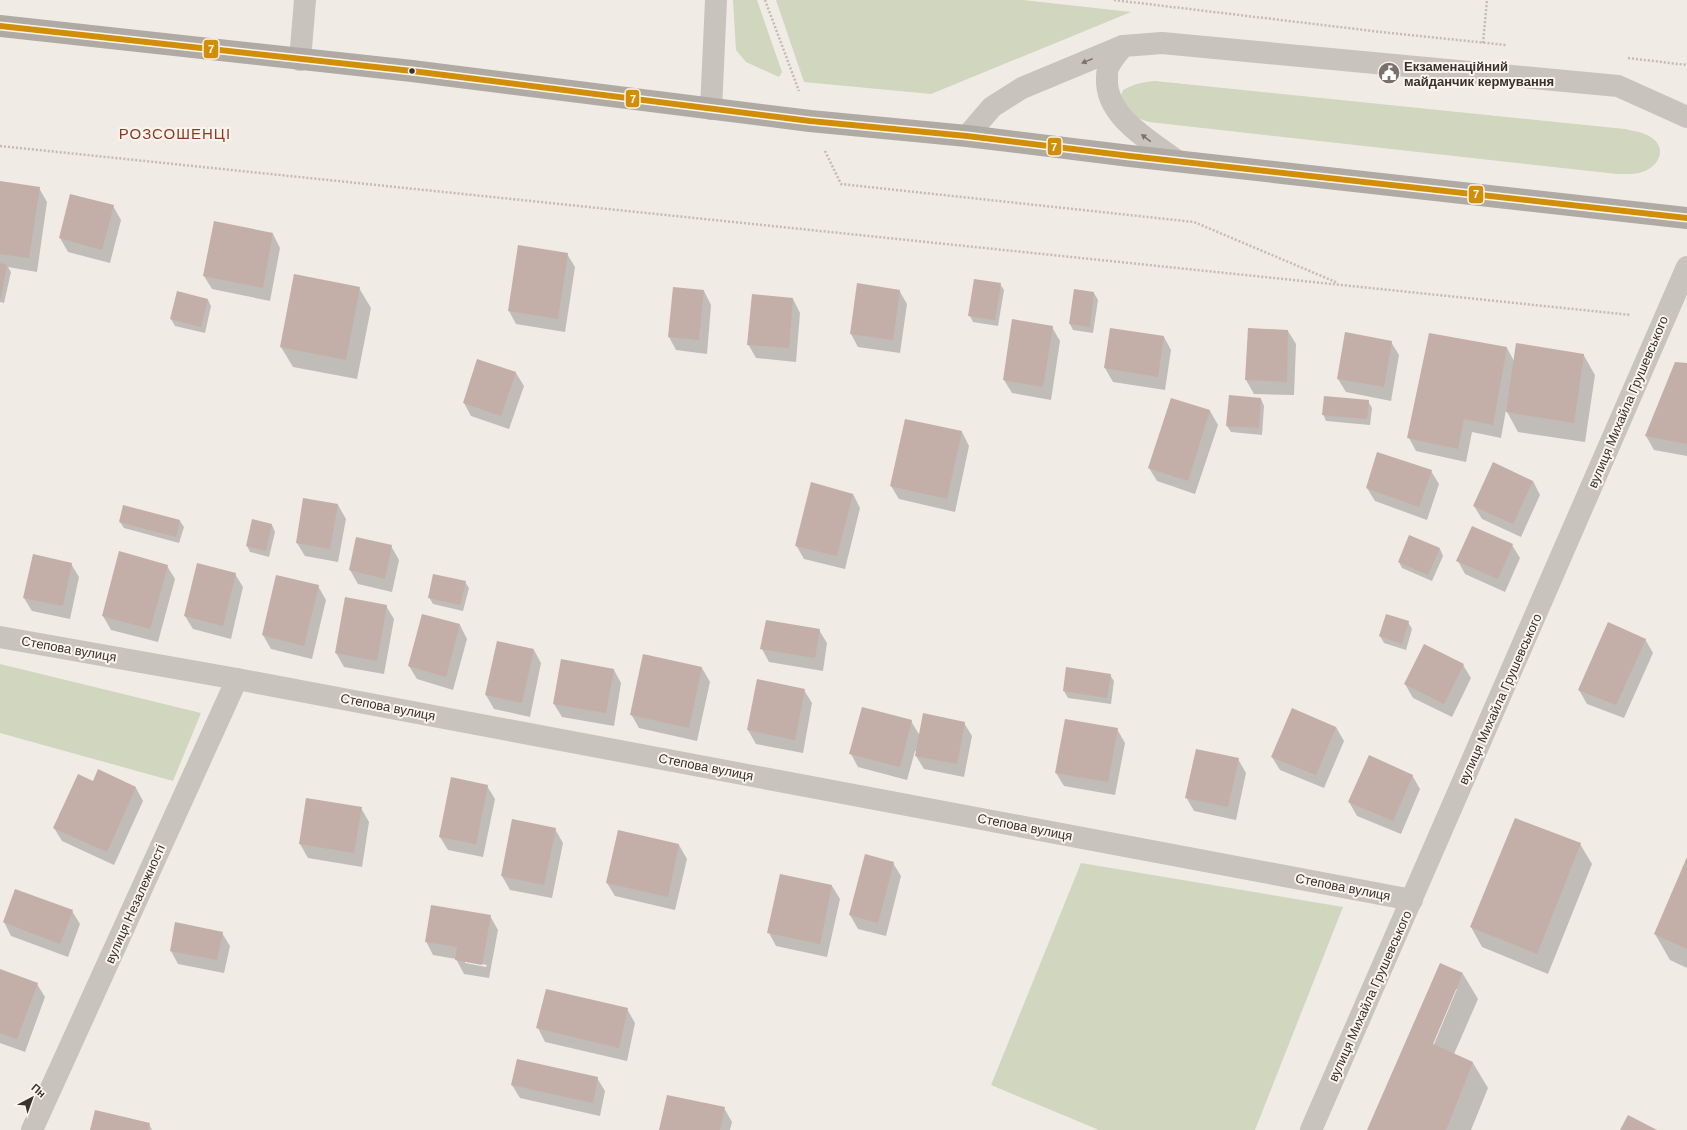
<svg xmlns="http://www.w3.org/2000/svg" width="1687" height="1130" font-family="Helvetica,sans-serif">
<rect width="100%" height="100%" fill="#f0ebe5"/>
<g fill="#d1d6bf">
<polygon points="733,0 757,0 782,72 779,77 746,62 736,50"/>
<polygon points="776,0 1023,0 1131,12 931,94 804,82"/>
<path d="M1155,81L1625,129C1633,131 1642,132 1649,136C1667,146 1661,164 1645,171C1637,175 1626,174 1617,174L1149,122L1137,118L1120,99L1123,90C1134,84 1142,82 1155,81Z"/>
<polygon points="0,664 201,713 173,781 0,733"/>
<polygon points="1081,863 1343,907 1255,1130 1099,1130 991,1085"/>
</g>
<g fill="#0003" fill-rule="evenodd">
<polygon points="0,182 39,188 47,202 37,272 8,267 11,272 4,303 0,302"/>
<polygon points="71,195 113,206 121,220 110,263 68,252 60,238"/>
<polygon points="273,234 280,248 270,301 212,289 204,276"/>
<polygon points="567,254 575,267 565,332 516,324 509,311"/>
<polygon points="1000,284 1004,290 998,326 973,322 970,316"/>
<polygon points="359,288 371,308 357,379 293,367 281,347"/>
<polygon points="899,290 907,304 900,353 858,347 851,334"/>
<polygon points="704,291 711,305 707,354 676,350 669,337"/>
<polygon points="1094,293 1098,300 1093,333 1073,330 1070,324"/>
<polygon points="793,299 800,313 796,362 756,358 748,344"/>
<polygon points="208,300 211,306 205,333 175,326 171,319"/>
<polygon points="1052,327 1060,341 1051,400 1012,393 1004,380"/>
<polygon points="1249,329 1288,331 1296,344 1294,395 1254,394 1246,380"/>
<polygon points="1164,337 1171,350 1165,390 1113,382 1105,368"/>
<polygon points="1391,342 1399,355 1391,401 1346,392 1338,379"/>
<polygon points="1507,348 1514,361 1583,354 1595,375 1585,442 1518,432 1506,410 1501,438 1472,432 1466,462 1416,451 1409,438"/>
<polygon points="478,360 516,373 524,386 509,429 471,416 464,403"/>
<polygon points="1676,363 1687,364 1687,456 1654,450 1646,436"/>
<polygon points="1171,399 1210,411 1218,425 1195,494 1157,481 1149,468"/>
<polygon points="1261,399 1264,406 1262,435 1231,432 1227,426"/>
<polygon points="1368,401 1372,408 1370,425 1326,421 1323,414"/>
<polygon points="962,432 969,446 955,512 899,499 891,486"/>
<polygon points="1431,471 1439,484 1427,520 1375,501 1367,488"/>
<polygon points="1533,481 1540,495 1521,537 1482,519 1474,506"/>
<polygon points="853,494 860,508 845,569 804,559 796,545"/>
<polygon points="304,499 338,505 346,519 338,562 305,556 297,543"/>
<polygon points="180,521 184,527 179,543 124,528 120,522"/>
<polygon points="272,525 275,532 269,557 250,552 247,546"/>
<polygon points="1512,545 1520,558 1505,592 1465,574 1458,561"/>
<polygon points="391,546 399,560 392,592 358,584 350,570"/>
<polygon points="1440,549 1443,556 1432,581 1402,568 1399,562"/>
<polygon points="71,564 79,577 70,619 32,611 24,598"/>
<polygon points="167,566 175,579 158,642 111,630 103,616"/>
<polygon points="235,574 243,587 231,639 193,629 185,616"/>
<polygon points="465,582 469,588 463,611 433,604 429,597"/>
<polygon points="318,586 326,600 312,659 271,649 263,635"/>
<polygon points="386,606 394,619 384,674 344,667 336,653"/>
<polygon points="1408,622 1412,629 1406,650 1384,643 1380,636"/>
<polygon points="460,625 467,639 453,690 417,679 409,666"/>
<polygon points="819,630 827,643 823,671 769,662 762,649"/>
<polygon points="1645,639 1653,653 1624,718 1587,704 1579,690"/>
<polygon points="534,650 541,663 530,717 494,709 486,695"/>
<polygon points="1463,665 1471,678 1452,717 1413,698 1405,684"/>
<polygon points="702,668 710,682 697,741 639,728 631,714"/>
<polygon points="1067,668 1110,675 1114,681 1111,704 1068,698 1064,691"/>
<polygon points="614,670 621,683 614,726 562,717 554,704"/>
<polygon points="804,690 812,703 803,753 756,744 748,730"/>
<polygon points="911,721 920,736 964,723 972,736 964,777 924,769 916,756 917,751 915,751 907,780 858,767 851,754"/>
<polygon points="1336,727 1344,741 1324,788 1280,770 1272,757"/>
<polygon points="1117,729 1125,743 1115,795 1064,786 1056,773"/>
<polygon points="1238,759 1246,773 1236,820 1194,811 1186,797"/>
<polygon points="1412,775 1420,789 1401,834 1357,816 1349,802"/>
<polygon points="94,782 136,788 143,801 114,865 62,841 54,828"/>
<polygon points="487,786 495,799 483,857 448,850 440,837"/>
<polygon points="307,799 361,808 369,822 362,867 308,858 300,844"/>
<polygon points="513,820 555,829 563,843 552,898 510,890 502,876"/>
<polygon points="1580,844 1592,864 1548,974 1482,947 1471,927"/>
<polygon points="679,845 687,859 675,910 615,896 607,883"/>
<polygon points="1687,860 1687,968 1670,960 1655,934"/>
<polygon points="893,863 901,876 886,936 858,929 850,915"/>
<polygon points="832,886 840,899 827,957 776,946 769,933"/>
<polygon points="72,911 80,924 68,957 11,936 4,922"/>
<path d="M490,916L498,930L489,978L464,974L456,959L433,955L426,941ZM465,961L487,965L486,967L465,963Z"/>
<polygon points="222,933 230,946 224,973 178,964 171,951"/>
<polygon points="0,970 37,984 45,997 25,1052 0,1043"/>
<path d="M1463,974L1478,999L1454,1054L1473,1063L1488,1088L1471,1130H1368ZM1455,989H1457L1432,1049L1430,1048Z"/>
<polygon points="627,1009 635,1023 627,1061 545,1042 538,1028"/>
<polygon points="597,1078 605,1091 600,1116 520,1098 512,1085"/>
<polygon points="724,1108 732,1122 730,1130 660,1130"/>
<polygon points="149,1124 152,1130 91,1130"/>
</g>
<g fill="#c3afa7">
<polygon points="0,181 40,187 29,258 0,254"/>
<polygon points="70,194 114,205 102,250 59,238"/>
<polygon points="214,221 273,233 263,288 203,276"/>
<polygon points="518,245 568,253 558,319 508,311"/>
<polygon points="0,263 7,265 1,298 0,298"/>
<polygon points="294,274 360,287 346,360 280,347"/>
<polygon points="974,279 1001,283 995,320 968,316"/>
<polygon points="857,283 900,290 893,340 850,334"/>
<polygon points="673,287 704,290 699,340 668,337"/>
<polygon points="1074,289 1094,292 1090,327 1069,324"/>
<polygon points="177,291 208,299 201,327 170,319"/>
<polygon points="752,294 793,298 789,348 747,345"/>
<polygon points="1012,319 1053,326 1043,387 1003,380"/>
<polygon points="1110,328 1164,336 1158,377 1104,368"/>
<polygon points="1248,328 1288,330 1287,382 1245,380"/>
<polygon points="1345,332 1392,341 1384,387 1337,379"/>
<polygon points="1429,333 1507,347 1493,425 1464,419 1458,449 1407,438"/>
<polygon points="1516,343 1584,354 1574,423 1506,412"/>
<polygon points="477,359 516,372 501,416 463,403"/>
<polygon points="1675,362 1687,363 1687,444 1645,436"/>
<polygon points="1229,395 1261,398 1259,428 1226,426"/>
<polygon points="1324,396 1369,400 1367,419 1322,415"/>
<polygon points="1171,398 1210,410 1188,481 1148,468"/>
<polygon points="905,419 962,431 947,499 890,486"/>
<polygon points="1377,452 1432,470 1419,507 1366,488"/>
<polygon points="1493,462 1533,481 1513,524 1473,506"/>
<polygon points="811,482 853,494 837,556 795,546"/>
<polygon points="303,498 338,504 330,549 296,543"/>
<polygon points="123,505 180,520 176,537 119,522"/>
<polygon points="252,519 272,524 266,551 246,546"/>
<polygon points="1472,526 1513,544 1498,579 1456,561"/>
<polygon points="1409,535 1440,548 1428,575 1398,562"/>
<polygon points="356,537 392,545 385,579 349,570"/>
<polygon points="119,551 168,565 150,629 102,616"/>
<polygon points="33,554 72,563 63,606 23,598"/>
<polygon points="197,563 236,573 223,626 184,616"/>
<polygon points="433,574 466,581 460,605 428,598"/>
<polygon points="276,575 319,585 304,646 262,635"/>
<polygon points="345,597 387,605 377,661 335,653"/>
<polygon points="422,614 460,624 446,677 408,666"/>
<polygon points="1386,614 1409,621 1402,644 1379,636"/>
<polygon points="766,620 820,629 815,658 760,649"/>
<polygon points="1608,622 1646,639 1616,705 1578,690"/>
<polygon points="497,641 534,649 522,703 485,695"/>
<polygon points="1424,644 1464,664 1444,704 1404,684"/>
<polygon points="643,654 702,667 689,728 630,715"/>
<polygon points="561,659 614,669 606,713 553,704"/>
<polygon points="1066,667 1111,674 1107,698 1063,691"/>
<polygon points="757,679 805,689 795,740 747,730"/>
<polygon points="862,707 912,720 900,767 849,754"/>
<polygon points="1292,708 1336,727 1316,775 1271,757"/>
<polygon points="923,713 965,722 957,764 915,756"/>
<polygon points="1065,719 1118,728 1108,782 1055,773"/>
<polygon points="1196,749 1239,758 1228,807 1185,798"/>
<polygon points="1369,755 1413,775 1393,821 1348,802"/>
<polygon points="98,769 136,787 107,852 53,828 78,774 93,781"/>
<polygon points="451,777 488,785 476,844 439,837"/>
<polygon points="306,798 362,807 354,853 299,844"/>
<polygon points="1515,818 1581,843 1537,954 1470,927"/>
<polygon points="512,819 556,828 544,885 501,876"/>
<polygon points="618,830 679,844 668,897 606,883"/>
<polygon points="865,854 894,862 878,923 849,915"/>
<polygon points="1687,857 1687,949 1654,934"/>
<polygon points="780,874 832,885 820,944 767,933"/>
<polygon points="15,889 73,910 60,944 3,922"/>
<polygon points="431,905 491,915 482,965 455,960 457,947 425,942"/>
<polygon points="175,922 223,932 217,960 170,951"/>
<polygon points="1440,963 1463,973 1433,1044 1473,1062 1446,1130 1367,1130"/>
<polygon points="0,969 38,983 17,1039 0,1033"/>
<polygon points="546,989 628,1008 619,1048 536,1028"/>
<polygon points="517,1059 598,1077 593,1103 511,1085"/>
<polygon points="667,1095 725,1107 720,1130 659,1130"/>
<polygon points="95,1110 150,1123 148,1130 90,1130"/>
<polygon points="1628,1115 1657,1130 1620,1130"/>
</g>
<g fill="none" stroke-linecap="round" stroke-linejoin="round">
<g stroke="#c2bbb6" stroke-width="2.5" stroke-dasharray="2 2" stroke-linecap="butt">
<polyline points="765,0 799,91"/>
<polyline points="1114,0 1381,32 1506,45"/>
<polyline points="1483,43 1487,0"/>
<polyline points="1628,58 1687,65"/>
<polyline points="0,146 1631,315"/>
<polyline points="825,151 841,184 1194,222 1338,283"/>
</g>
<g stroke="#c9c3be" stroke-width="22">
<path d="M1123,46C1119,52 1112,59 1109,66C1107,69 1107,74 1107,78C1105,117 1151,141 1177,161"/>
<polyline points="300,60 305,0"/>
<polyline points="711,109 716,0"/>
<polyline points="967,136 992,107 1022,88 1123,46 1162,43 1618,86 1687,117"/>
<polyline points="0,637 237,679 1412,900"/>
<polyline points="32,1130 237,679"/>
<polyline points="1311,1130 1687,267"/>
</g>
<polyline stroke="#afaaa4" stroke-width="22" points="0,26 412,71 810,121 967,136 1130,156 1687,218"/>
<g stroke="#fbf5ee" stroke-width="9">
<polyline id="bus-1" points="0,26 412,71 810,121 967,136 1130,156 1687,218"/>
</g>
<use href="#bus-1" stroke="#d18e09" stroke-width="6"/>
</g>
<defs><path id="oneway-solid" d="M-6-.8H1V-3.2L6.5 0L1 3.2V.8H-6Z"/></defs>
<g fill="#7b726d">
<use href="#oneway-solid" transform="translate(1087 61) rotate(158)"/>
<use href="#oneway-solid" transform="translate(1146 138) rotate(-143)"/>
</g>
<defs>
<g id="civic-disc" transform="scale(1.15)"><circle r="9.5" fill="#7a716c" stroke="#fbf5ee"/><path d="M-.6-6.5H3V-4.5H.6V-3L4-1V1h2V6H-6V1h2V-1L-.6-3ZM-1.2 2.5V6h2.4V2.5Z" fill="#fff"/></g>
</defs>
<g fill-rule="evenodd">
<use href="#civic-disc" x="1389" y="73"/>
</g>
<circle fill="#3b302b" stroke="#fbf5ee" stroke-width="1.5" cx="412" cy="71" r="3.5"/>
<g text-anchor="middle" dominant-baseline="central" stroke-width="4" stroke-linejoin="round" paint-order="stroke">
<g font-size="13" font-weight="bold" fill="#3b302b" stroke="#fbf5ee" text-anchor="start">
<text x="1404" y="66">Екзаменаційний<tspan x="1404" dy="15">майданчик кермування</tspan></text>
</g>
<g font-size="13" fill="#3b302b" stroke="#fbf5ee">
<text transform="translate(1628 402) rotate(-67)">вулиця Михайла Грушевського</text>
<text transform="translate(69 649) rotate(10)">Степова вулиця</text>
<text transform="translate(1500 699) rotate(-66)">вулиця Михайла Грушевського</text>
<text transform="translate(388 707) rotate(11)">Степова вулиця</text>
<text transform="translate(706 767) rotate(11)">Степова вулиця</text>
<text transform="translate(1025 827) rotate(11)">Степова вулиця</text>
<text transform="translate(1343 887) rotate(11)">Степова вулиця</text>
<text transform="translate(135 904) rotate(-66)">вулиця Незалежності</text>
<text transform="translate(1370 996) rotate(-66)">вулиця Михайла Грушевського</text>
</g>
<g font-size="15" letter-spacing="1" fill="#8c3b22" stroke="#fbf5ee">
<text x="175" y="133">РОЗСОШЕНЦІ</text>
</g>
</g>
<g stroke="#fbf5ee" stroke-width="1.5">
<rect x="203" y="39" width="16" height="20" rx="4" fill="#d18e09"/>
<rect x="625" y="89" width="15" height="19" rx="4" fill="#d18e09"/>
<rect x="1047" y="137" width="15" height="19" rx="4" fill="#d18e09"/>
<rect x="1468" y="185" width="16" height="19" rx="4" fill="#d18e09"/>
</g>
<g font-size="11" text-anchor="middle" font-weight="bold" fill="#fff">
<text x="211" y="53">7</text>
<text x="633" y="103">7</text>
<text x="1054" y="151">7</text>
<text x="1476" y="198">7</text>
</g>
<g transform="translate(32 1098) rotate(41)" stroke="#fbf5ee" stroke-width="3" paint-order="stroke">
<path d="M0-3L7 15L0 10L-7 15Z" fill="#3b302b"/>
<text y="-6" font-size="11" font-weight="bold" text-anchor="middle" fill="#3b302b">Пн</text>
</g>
</svg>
